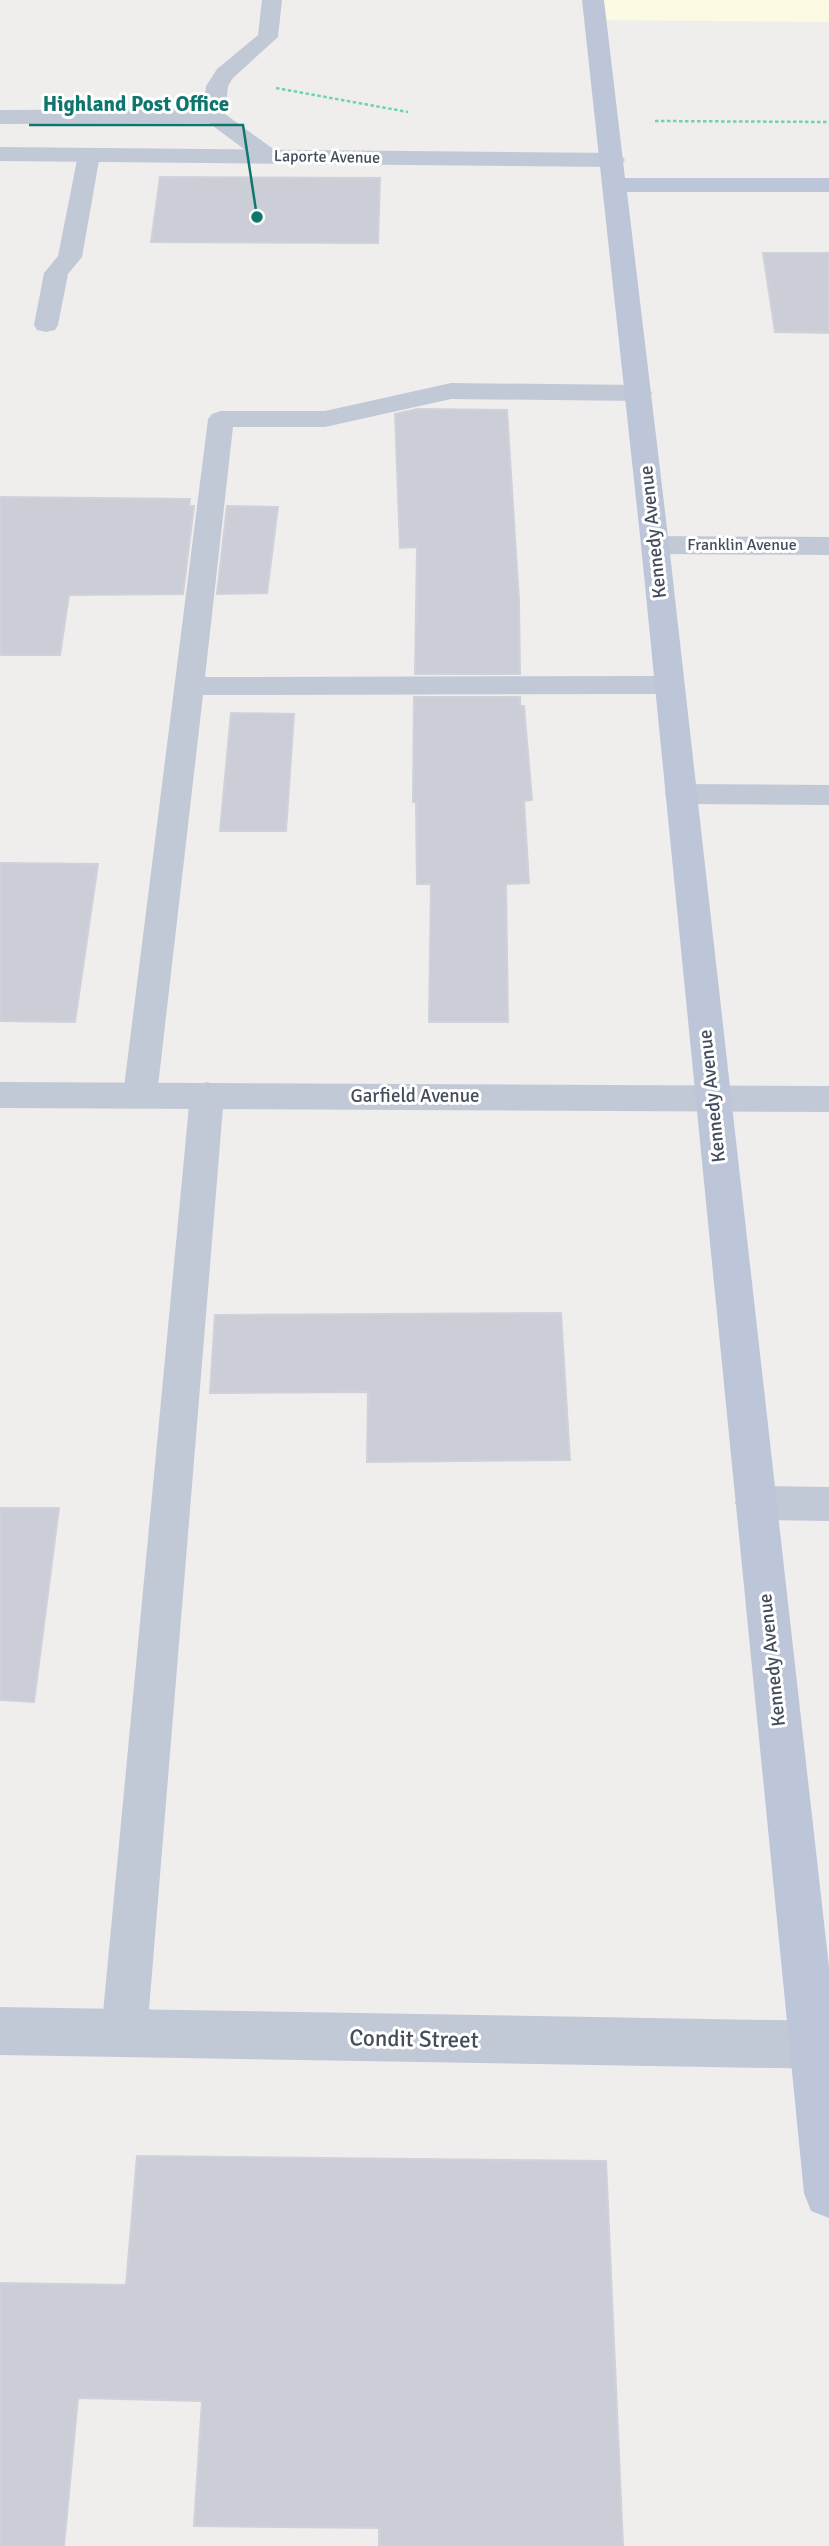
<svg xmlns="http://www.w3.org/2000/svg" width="829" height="2546" font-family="Signika,sans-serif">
<rect width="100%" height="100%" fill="#f0eded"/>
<polygon fill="#fdfae3" points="599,0 829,0 829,22 602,20"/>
<g fill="#cbced6" stroke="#d0d1da" stroke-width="2">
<polygon points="160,177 380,178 378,243 151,242"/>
<polygon points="763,253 829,253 829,333 775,332"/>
<polygon points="418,409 507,410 519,601 520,674 415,674 417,547 400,548 395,414"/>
<polygon points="0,497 190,499 189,506 194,506 183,594 69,595 60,655 0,655"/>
<polygon points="227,506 278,507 267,593 217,594"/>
<polygon points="414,697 520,697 520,706 524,706 532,800 524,801 529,883 506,884 508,1022 429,1022 431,884 417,884 416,802 413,802"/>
<polygon points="231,713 294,714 286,831 220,831"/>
<polygon points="0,863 98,864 75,1022 0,1021"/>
<polygon points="561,1313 570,1460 367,1462 368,1392 210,1393 215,1315"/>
<polygon points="0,1508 59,1508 34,1702 0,1700"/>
<polygon points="137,2156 606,2161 623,2546 379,2546 379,2528 194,2526 202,2401 78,2398 64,2546 0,2546 0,2283 126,2285"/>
</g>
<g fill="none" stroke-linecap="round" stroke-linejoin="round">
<g stroke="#6bd4b2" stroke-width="2.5" stroke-dasharray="3.5 2.5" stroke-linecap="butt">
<polyline points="276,88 408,112"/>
<polyline points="655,121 829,122"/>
</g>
<g fill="#c2c9d6" fill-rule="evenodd">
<polygon points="262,0 282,0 278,37 233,78 228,86 225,114 276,151 279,156 276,161 260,161 209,123 0,124 0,110 204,109 206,86 217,69 258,35"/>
<polygon points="89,148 97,150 100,155 82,257 68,274 58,325 55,330 46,332 37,330 34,325 44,273 58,256 78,155 81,150"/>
<polygon points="451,383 639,385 648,388 652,393 648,398 639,401 451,399 325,427 233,427 205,677 670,676 680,679 685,685 680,691 670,694 203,695 157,1095 152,1104 140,1108 128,1104 123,1095 208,419 212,414 221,411 325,411"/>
<polygon points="680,784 829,785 829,805 680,804 669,801 665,794 669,787"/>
<polygon points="207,1082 219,1086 224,1095 147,2034 140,2050 124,2057 108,2050 101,2034 190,1095 195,1086"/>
<polygon points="755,1486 829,1487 829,1521 755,1520 741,1515 735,1503 741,1491"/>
</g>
<g fill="#c2c9d6" fill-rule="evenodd">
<polygon points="0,147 613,153 621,155 625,160 621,165 613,167 0,161"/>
<polygon points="655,536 829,537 829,555 655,554 645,551 641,545 645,539"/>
<polygon points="0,1082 829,1086 829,1112 0,1108"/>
<polygon points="0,2007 829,2021 829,2069 0,2055"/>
</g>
<polygon fill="#bdc6d8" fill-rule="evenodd" points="582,0 604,0 625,178 829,178 829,192 627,192 669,545 829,1967 829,2218 811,2211 804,2193 641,545"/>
</g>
<g text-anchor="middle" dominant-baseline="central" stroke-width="6" stroke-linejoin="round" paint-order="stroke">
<g font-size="16" fill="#444d5c" stroke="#fff">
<text transform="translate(327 157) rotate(1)">Laporte Avenue</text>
<text x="742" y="545">Franklin Avenue</text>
</g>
<g font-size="19" fill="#444d5c" stroke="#fff">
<text transform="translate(653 532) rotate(-96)">Kennedy Avenue</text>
<text x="415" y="1096">Garfield Avenue</text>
<text transform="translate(712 1096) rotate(-96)">Kennedy Avenue</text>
<text transform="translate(772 1660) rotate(-96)">Kennedy Avenue</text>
</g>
<g font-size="23" fill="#444d5c" stroke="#fff">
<text transform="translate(414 2039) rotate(1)">Condit Street</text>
</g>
</g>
<path fill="none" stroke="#0f766e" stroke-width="2.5" d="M257 217L243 125H29"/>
<circle fill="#0f766e" stroke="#fff" stroke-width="2.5" cx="257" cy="217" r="7"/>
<g font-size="21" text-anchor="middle" font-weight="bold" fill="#0f766e" stroke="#fff" stroke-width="6" stroke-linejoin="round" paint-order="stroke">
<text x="136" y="111">Highland Post Office</text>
</g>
</svg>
